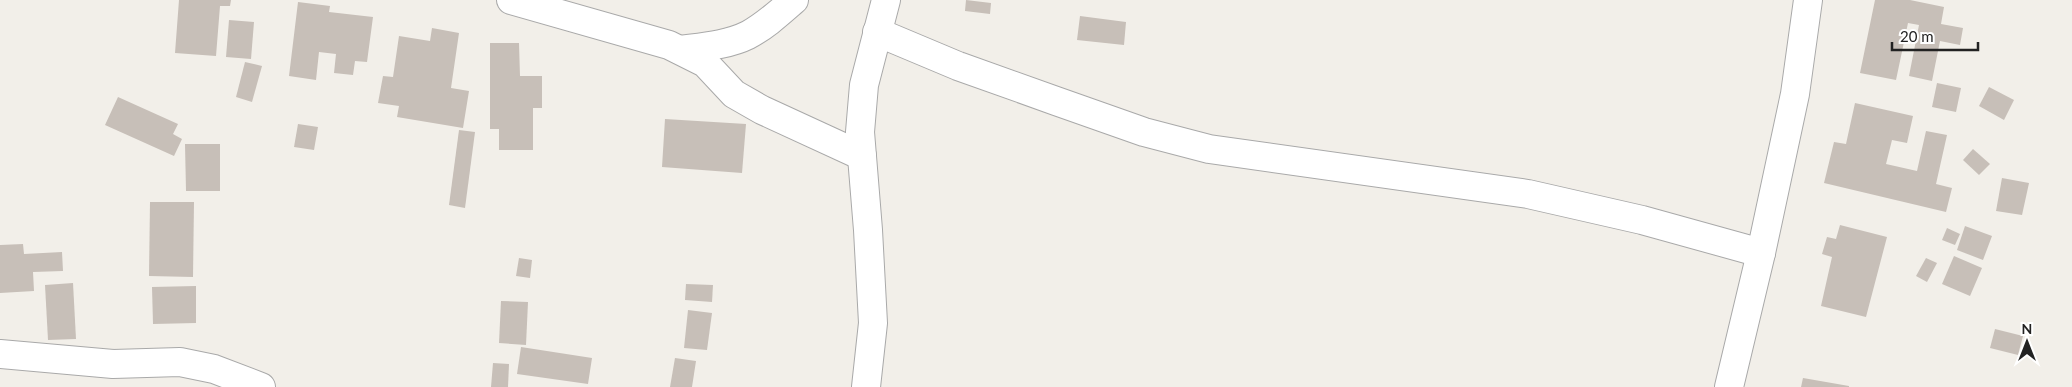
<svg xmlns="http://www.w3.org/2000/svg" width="2072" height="387" font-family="Lato,sans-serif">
<rect width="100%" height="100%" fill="#f2efe9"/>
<g fill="#c7bfb8">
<polygon points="179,0 231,0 230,6 220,6 216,56 175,53"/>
<polygon points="966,0 991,3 990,14 965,11"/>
<polygon points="1875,0 1910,0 1944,7 1941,24 1963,28 1960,45 1940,41 1932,81 1909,76 1919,25 1908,23 1896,80 1860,73"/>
<polygon points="298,2 330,6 329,12 373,17 367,62 355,61 353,75 334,73 336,54 319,52 316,80 289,76"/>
<polygon points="1080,16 1126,22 1124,45 1077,40"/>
<polygon points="229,20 254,22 251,59 226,57"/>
<polygon points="432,28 459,33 451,88 469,91 463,128 397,117 399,106 378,103 383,76 393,77 399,36 430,41"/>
<polygon points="490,43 519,43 520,76 542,76 542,108 533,108 533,150 499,150 499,129 490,129"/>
<polygon points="245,62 262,66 252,102 236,97"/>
<polygon points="1937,83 1961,88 1956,112 1932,107"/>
<polygon points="1989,87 2014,100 2004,120 1979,106"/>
<polygon points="118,97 178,124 173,134 182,139 174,156 105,125"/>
<polygon points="1855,103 1913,116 1907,143 1892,140 1886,164 1917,171 1926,131 1947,135 1936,184 1952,188 1946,212 1824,183 1834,142 1846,144"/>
<polygon points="665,119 746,124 742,173 662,167"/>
<polygon points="298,124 318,127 314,150 294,147"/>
<polygon points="459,130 475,132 465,208 449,205"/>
<polygon points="185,144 220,144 220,191 186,191"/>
<polygon points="1973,149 1990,164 1979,175 1963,160"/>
<polygon points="2002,178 2029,183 2022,215 1996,211"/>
<polygon points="150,202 194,202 193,277 149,276"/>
<polygon points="1840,225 1887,237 1866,317 1821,306 1832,257 1822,254 1827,237 1836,239"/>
<polygon points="1965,226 1992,236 1983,260 1957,250"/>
<polygon points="1947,228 1960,234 1955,245 1942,240"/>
<polygon points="23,244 24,254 62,252 63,271 33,272 34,291 0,293 0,245"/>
<polygon points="1954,256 1982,268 1970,296 1942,284"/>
<polygon points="519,258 532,260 530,278 516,276"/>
<polygon points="1926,258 1937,263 1927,282 1916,276"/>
<polygon points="73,283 76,339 48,340 45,285"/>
<polygon points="686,284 713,285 712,302 685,300"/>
<polygon points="196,286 196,323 153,324 152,287"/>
<polygon points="501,301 528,302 526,345 499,343"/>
<polygon points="688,310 712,313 707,350 684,348"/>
<polygon points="1995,329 2023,336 2018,355 1990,348"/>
<polygon points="521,347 592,358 588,384 517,374"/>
<polygon points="675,358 696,361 692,387 670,387"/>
<polygon points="493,363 509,364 508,387 491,387"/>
<polygon points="1803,378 1849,386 1849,387 1801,387"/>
</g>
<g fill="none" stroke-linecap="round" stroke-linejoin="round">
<g stroke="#a9a9a9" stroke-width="30">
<g id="minor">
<polyline points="511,0 669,45 705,63 734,94 762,110 862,156"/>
<polyline points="877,32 958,66 1056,101 1144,132 1209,149 1528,194 1642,220 1761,253"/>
<path d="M680,50C702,47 728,45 748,35C765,26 779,13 794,0"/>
<polyline points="0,354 113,364 180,362 214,369 261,387"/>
<polyline points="866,387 873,323 868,230 860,132 864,85 886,0"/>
<polyline points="1729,387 1761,253 1795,94 1808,0"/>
</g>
</g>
<use href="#minor" stroke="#fff" stroke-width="28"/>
</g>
<g transform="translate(2027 342)" stroke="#ffffff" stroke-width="4" paint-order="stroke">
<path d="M0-4L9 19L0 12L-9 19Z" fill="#222222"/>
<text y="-8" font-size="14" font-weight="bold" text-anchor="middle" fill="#222222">N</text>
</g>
<path d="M1892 42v8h86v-8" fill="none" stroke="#222222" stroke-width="2.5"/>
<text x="1900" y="42" font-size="15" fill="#222222" stroke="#ffffff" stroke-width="4" paint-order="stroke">20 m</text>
</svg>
